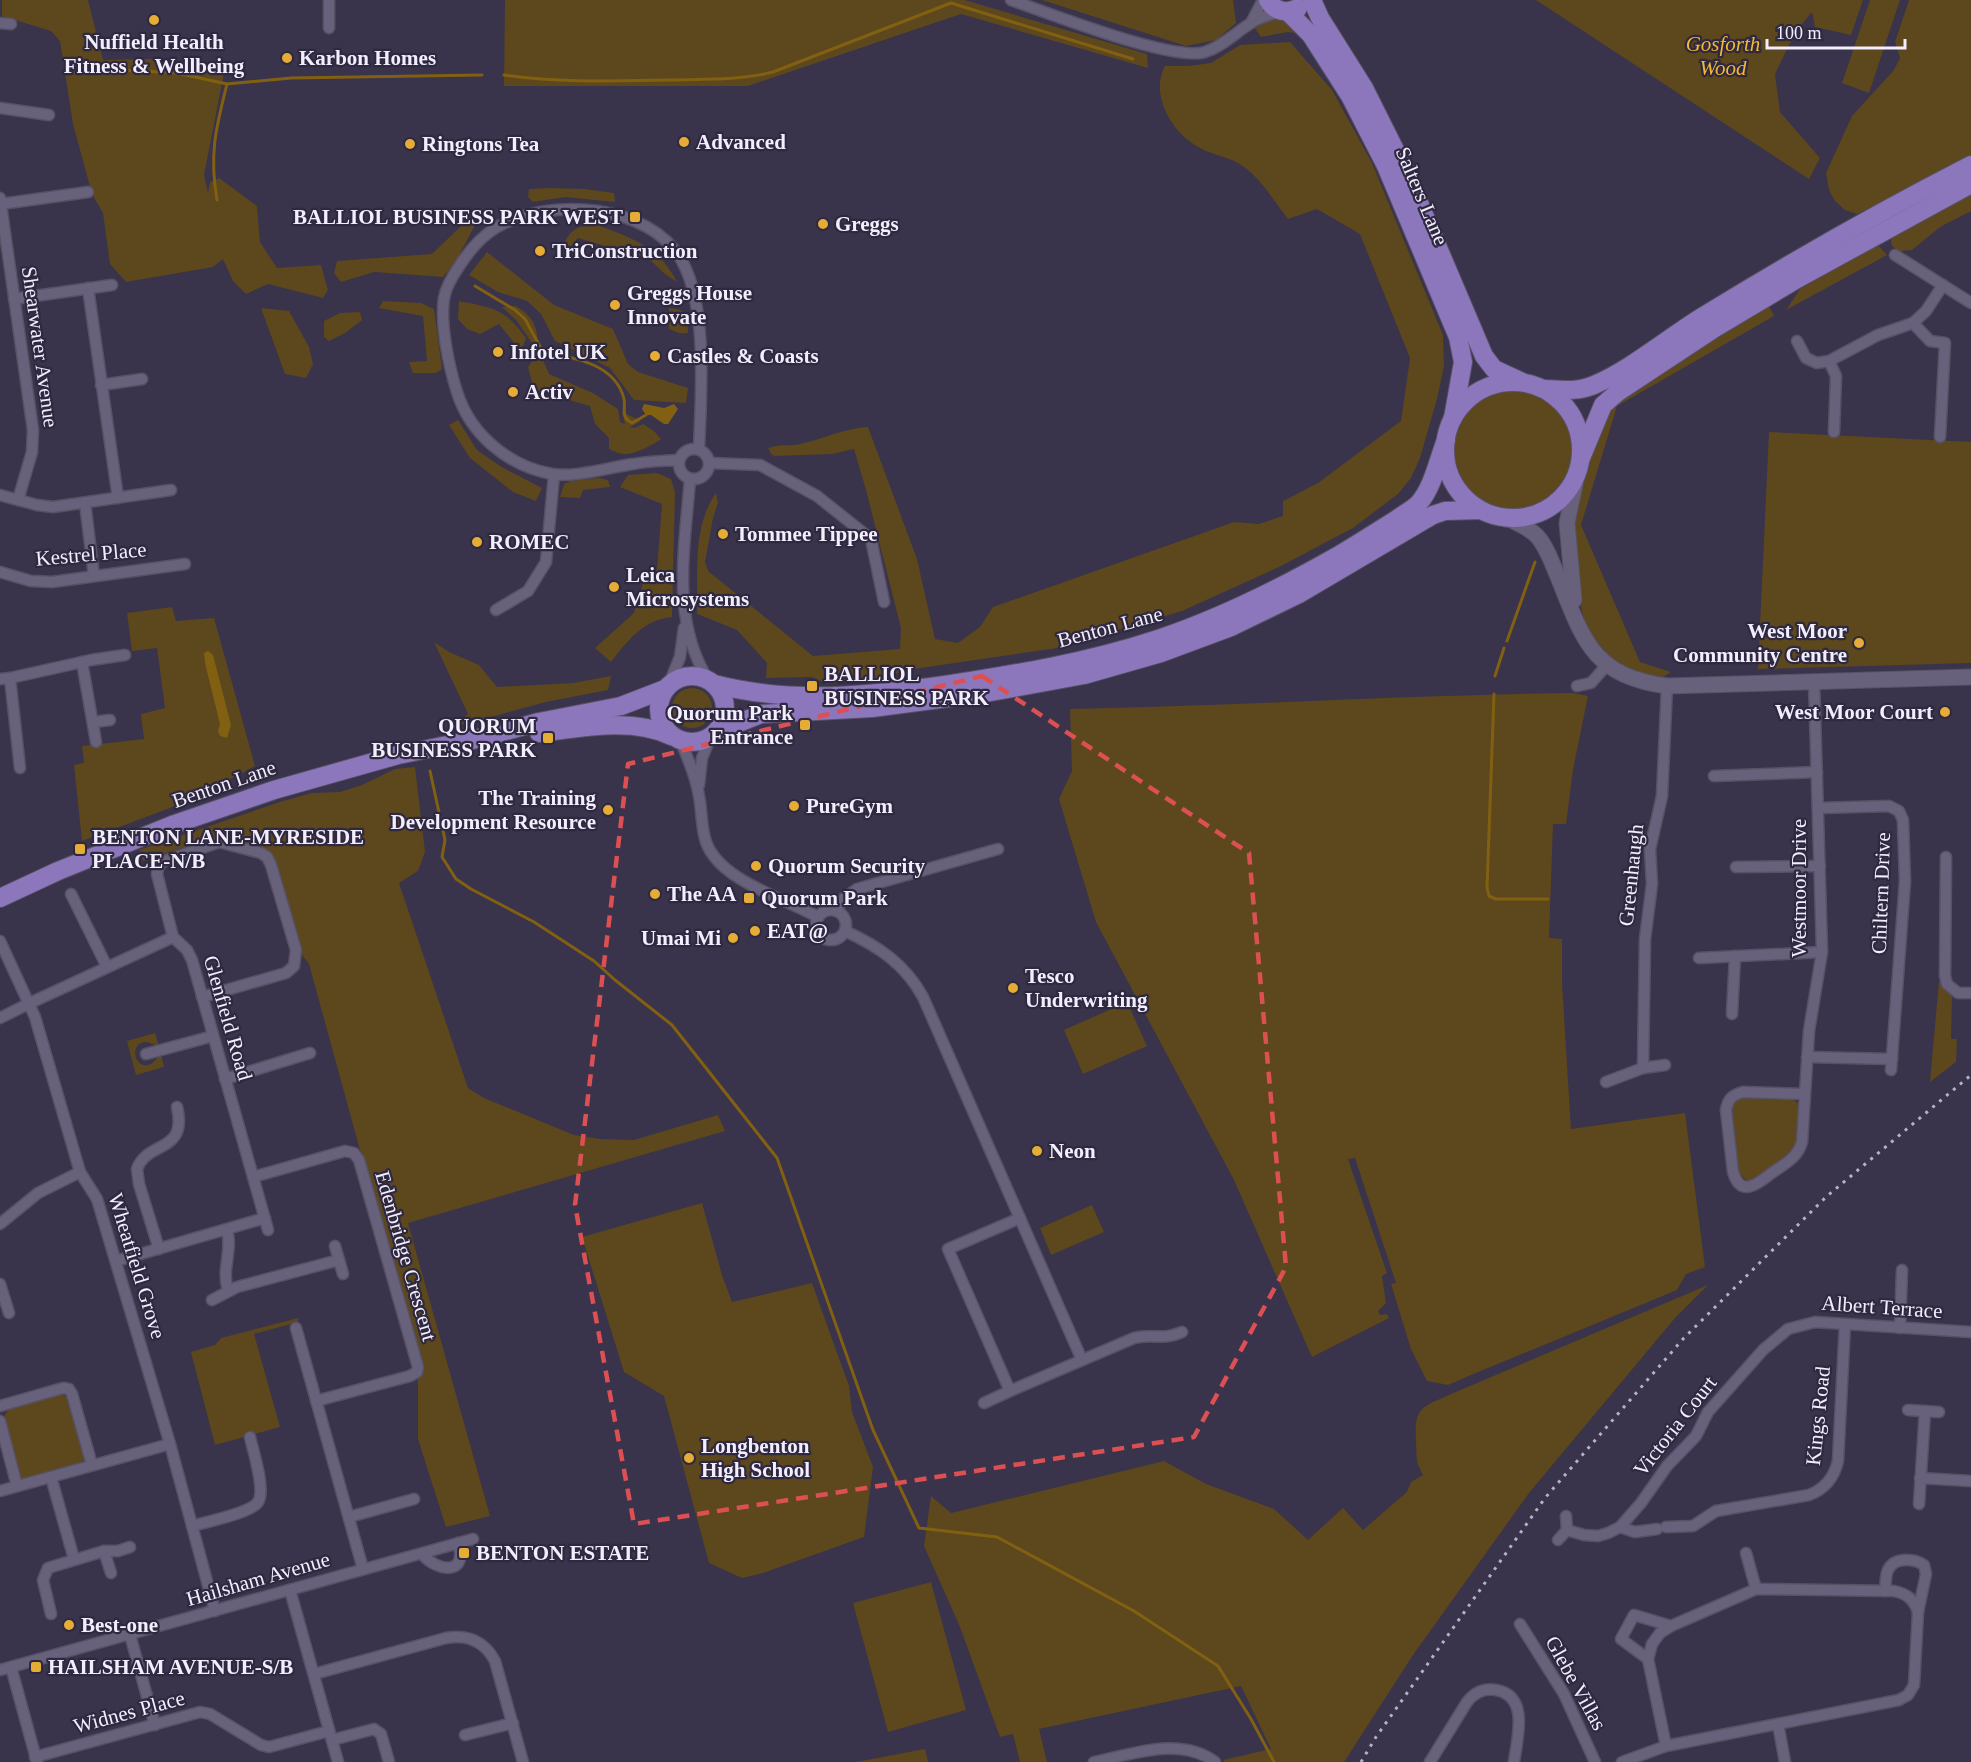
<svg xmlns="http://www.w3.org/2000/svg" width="1971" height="1762" font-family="'Times New Roman',serif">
<rect width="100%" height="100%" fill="#39334b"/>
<g fill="#5d471d">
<polygon points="2,0 88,0 103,60 150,59 176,62 224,73 204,175 208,193 210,182 219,178 257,206 260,242 277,268 321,265 328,290 323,298 268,284 246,294 233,281 223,259 213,267 126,282 110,264 103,213 92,194 73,124 60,41 51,31 2,16"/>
<polygon points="505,0 965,0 1147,54 1148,68 961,14 748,86 504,86"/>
<polygon points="1042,0 1233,0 1236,23 1216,40 1186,46"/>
<polygon points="1536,0 1863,0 1851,35 1815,27 1812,12 1796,31 1775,74 1780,112 1820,158 1809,179"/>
<polygon points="1870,0 1900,0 1869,93 1842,83"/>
<polygon points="1909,0 1971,0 1971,157 1857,214 1845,210 1835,201 1829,190 1826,173 1852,116 1894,70 1900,58 1895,42"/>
<polygon points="1281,18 1291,23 1297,33 1288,32 1261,37 1255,28 1271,19"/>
<path d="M1290,42L1332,90L1372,163L1443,335L1444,366L1437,399L1420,458L1411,478L1398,494L1353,528L1279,567L1182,611L1057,648L914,669L871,680L827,684L812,677L766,678L767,663L737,630L697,614C698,575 692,526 716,493L718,503L713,518L705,562L708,571L813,656L900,649L901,628L866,490L854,449L832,454L775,456L772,455L768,448C783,443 788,447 800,444C823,439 845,428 868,427L917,559L935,639L958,643L980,627L993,607L1234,522L1259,524L1283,516V501L1318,483L1401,421L1410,358L1360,234L1317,209L1288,219C1273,200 1259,175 1238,163C1225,156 1208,154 1195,145C1170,130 1150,93 1165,66H1188L1211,63L1240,45Z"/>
<polygon points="550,188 585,189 614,193 615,202 565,197 533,202 528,197 529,189"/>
<polygon points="1971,193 1971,211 1940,227 1912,250 1899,251 1892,246 1891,240 1892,237"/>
<polygon points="484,208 456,261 443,277 374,272 341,282 334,273 337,261 432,254 478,210"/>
<path d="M595,224C631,238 658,245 677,282L665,274L649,259L578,238L571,246L562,247C572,228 575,227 595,224Z"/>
<polygon points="1878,245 1887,255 1786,310 1800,289"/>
<polygon points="487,252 554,305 613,329 628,364 638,372 688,388 686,403 634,400 610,368 555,341 541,314 527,301 498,292 469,275"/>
<polygon points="383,301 421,303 434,309 442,369 436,373 413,373 409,362 427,361 423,316 379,308"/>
<path d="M459,301C494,308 504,308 526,338L523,346L519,349L499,324L480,334L467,329L458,319Z"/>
<polygon points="1768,304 1774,316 1617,406 1581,525 1640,662 1671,672 1663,677 1645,674 1626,667 1609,656 1594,638 1585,622 1580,604 1571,526 1573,509 1599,423 1614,399"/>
<path d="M516,306C532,317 535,321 538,340L532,343L516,320L502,307Z"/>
<polygon points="261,308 289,311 309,347 313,364 306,378 285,374"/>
<polygon points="669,308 680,310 687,315 688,333 679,333 669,329"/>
<polygon points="360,312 362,320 345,333 329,341 324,337 324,321 340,313"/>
<path d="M536,355L543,360L549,374L593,393L618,409L620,422L625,424L622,412L641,421L630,427L635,428L643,424L654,431L661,439C654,445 633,455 624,454C619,454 613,451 609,449V438L595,424L590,406L534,390L528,367Z"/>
<circle cx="1514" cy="450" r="62"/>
<polygon points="458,420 477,450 500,466 542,488 536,501 513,492 470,458 449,425"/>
<polygon points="1769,432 1971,442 1971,663 1758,669"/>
<path d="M657,473L671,479L675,492L672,617C643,620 628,640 611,662L595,648L634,613L646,573L657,570L662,504L620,487L628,475Z"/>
<polygon points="599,478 608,480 610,487 583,490 580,498 560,497 564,484 570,481"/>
<polygon points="172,607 176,621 214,618 255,766 194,799 82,841 74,765 84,763 82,746 144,739 141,714 165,708 157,648 132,651 127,613"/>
<polygon points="434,642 449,652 479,665 497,687 573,683 611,676 608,690 546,702 461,725 460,720 468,714"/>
<circle cx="692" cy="708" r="20"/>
<path d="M1573,693L1588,696L1573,770L1566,824H1553L1549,938L1562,939V983L1571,1129L1685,1113L1705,1267L1686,1274L1677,1290L1471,1375L1448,1385L1427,1381L1411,1349L1391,1284L1396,1283L1355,1158L1348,1159L1387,1273L1382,1276L1386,1303L1378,1311L1380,1315L1387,1314L1389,1318L1312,1357L1234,1180L1096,922L1059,799L1072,771L1070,709C1238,706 1405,695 1573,693Z"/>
<path d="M415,767L425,852L418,871L399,883L468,1088L484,1098L574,1135L600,1139L634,1140L718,1115L725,1131L408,1223L490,1516L446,1527L418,1439V1375L383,1234L309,964L302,955L275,862C261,844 232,837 210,838L143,861L139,850L283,801L312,793L340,792L362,785L395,769Z"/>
<polygon points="1939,981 1952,993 1951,1039 1957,1039 1956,1062 1930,1082"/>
<polygon points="1127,1002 1147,1046 1083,1074 1064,1030"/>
<path d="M155,1033L159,1046C154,1045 150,1042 145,1042C128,1044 135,1071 151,1064C155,1062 157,1057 161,1054L164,1067L136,1075L127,1041Z"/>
<polygon points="1742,1096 1791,1098 1800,1105 1798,1143 1793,1153 1755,1182 1747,1181 1738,1172 1732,1108 1733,1103"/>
<polygon points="702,1203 722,1275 732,1302 812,1283 849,1386 852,1412 873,1467 864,1537 763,1573 742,1578 709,1563 664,1396 624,1372 582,1237"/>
<polygon points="1092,1205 1104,1232 1051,1255 1040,1228"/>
<path d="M1708,1285L1675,1318L1529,1493L1413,1655L1344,1762H1225L1223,1760L1271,1749L1241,1686L1039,1729L1047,1762H1020L1013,1734L1000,1737L960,1627L924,1546L931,1496L951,1513L1164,1461L1206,1484L1274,1509L1308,1540L1343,1508L1363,1530L1407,1492L1411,1482L1423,1475C1415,1460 1417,1458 1416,1442C1414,1406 1421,1408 1451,1394Z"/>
<polygon points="298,1318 298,1322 254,1334 280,1427 215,1445 191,1352 215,1345 221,1338"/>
<path d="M55,1394H62L68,1398L85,1457L84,1460L76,1465L26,1479L20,1478L3,1423C3,1401 38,1399 55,1394Z"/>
<polygon points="931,1582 966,1710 888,1732 853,1603"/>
<polygon points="925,1749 928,1762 856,1762"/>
</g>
<g fill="#826012">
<polygon points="644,404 664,408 674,404 678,409 668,424 664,424 651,415 646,415 642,409"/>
<polygon points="208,651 213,655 231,725 227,738 220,736 218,731 220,724 205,663 204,653"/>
</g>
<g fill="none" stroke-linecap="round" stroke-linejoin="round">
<g stroke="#826012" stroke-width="3">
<polyline points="124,70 177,73 227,84 291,78 482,75"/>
<path d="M504,75C557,83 613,81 667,80C702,79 738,81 773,72L951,3L1133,59"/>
<path d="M217,200C209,154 216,128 227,84"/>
<path d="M475,286L515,310L525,319L544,354C574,356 616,365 624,399C626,409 620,417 632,423L646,415"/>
<polyline points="1507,641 1535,562"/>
<polyline points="1495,676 1504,648"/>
<polyline points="1494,694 1487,888 1489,896 1496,899 1548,899"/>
<polyline points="430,771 445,840 442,857 456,879 471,889 534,922 594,961 615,980 672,1025 777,1158 873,1430 919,1528 997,1537 1134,1611 1218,1666 1251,1719 1274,1762"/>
</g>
<g stroke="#575166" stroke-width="13">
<g id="street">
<path d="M1011,0C1048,13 1173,62 1205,52C1223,46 1235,33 1251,23C1259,17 1271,15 1281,11"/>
<polyline points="1252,21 1263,0"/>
<polyline points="0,23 11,24"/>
<polyline points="329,28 329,0"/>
<polyline points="0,108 49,115"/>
<polyline points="0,198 33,430 32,452 18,500"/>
<polyline points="1,204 88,192"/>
<polyline points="1895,255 1971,303"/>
<polyline points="88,288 118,498"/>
<polyline points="14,299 112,285"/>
<polyline points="1797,341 1806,358 1817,363 1829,361 1878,335 1913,323"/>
<polyline points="1829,361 1836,376 1834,432"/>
<polyline points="101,385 142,379"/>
<polyline points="1940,437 1945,343 1930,341 1913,323 1926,311 1943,285"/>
<circle cx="694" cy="464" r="15"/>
<path d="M678,460C663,461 648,461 633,464C611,467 574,478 552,474C508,466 470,434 457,392C449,367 440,325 444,298C446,287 453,275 460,265C469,251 482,236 497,227C550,197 650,203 682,261C708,308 701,396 699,449"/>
<polyline points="709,463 760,465 817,496 871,539 884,602"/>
<path d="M690,479C685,546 670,621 709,681"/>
<polyline points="0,495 37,505 53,507 171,490"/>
<polyline points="85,503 94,576"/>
<polyline points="0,572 31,581 52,582 185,564"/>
<polyline points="496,610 528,591 546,562 554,475"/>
<polyline points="82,662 96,742"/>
<polyline points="10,678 91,660 125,655"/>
<polyline points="0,679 10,678 20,768"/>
<polyline points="669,684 680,657 684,628"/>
<polyline points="1577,686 1591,683 1607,665"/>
<polyline points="94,722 110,720"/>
<path d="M680,740C688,758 696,777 699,796C702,811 701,827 706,842C720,881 784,898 818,917"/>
<polyline points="1714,776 1817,772"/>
<polyline points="699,785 702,758 711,736"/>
<polyline points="1818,808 1889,806 1899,811 1903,820 1905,881 1891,1070"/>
<polyline points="1946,857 1945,976 1947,984 1958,993 1971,993"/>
<polyline points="1736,867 1820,866"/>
<polyline points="71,894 107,967"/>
<circle cx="831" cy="925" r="15"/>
<polyline points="836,911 844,898 857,889 998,849"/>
<path d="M845,931C878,946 905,964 923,997L1082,1360"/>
<polyline points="173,937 157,874 158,868 162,862 219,842 261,853 267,857 271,865 296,950 294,966 286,973 202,997"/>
<polyline points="0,941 35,1017 80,1172 97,1199 170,1444 215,1611"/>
<polyline points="1699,958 1822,952"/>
<polyline points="1732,1014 1735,956"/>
<polyline points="0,1018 30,1003 173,937 187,950 192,960 268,1230"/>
<polyline points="146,1054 213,1036"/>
<polyline points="1807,1057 1892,1059"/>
<polyline points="1643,1068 1645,939 1652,884 1650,849 1662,796 1667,686"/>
<polyline points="225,1079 310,1053"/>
<polyline points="1606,1082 1643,1068 1665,1065"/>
<path d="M1805,1094L1743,1092C1732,1095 1728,1099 1726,1110L1733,1172C1741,1199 1759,1183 1773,1172C1785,1164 1798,1157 1802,1142L1809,1031L1822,952L1814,681"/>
<polyline points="253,1177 345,1151 354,1153 359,1160 418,1367 417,1372 410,1376 316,1401"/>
<path d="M1020,1218L948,1249L1010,1391L1134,1338C1153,1333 1162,1341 1182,1332"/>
<polyline points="0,1224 38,1193 80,1172"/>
<path d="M227,1230C233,1252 221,1268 228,1290"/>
<polyline points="335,1246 343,1274"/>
<path d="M159,1249L139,1184L137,1169C147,1140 188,1154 177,1107"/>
<polyline points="116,1261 265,1218"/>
<polyline points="0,1284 9,1313"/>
<polyline points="212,1300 237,1287 339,1260"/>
<polyline points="296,1328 363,1569"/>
<polyline points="1900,1328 1902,1270"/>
<polyline points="984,1403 1010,1391"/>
<polyline points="0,1406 63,1388 69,1389 72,1394 92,1465"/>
<polyline points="1908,1410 1939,1412"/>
<polyline points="0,1421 17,1486"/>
<polyline points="51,1477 74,1559"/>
<polyline points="1920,1478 1971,1481"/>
<polyline points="0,1491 170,1444"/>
<polyline points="1919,1504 1925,1411"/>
<polyline points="349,1517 414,1499"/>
<path d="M192,1526C206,1522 251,1513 258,1502C266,1490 253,1451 250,1437"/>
<polyline points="1620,1527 1635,1532 1657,1529"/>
<path d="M1666,1527L1693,1526L1716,1511L1809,1495C1825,1489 1834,1478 1838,1461L1845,1324"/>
<polyline points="1567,1530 1584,1535 1598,1536 1608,1533 1620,1527 1641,1503 1667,1466 1696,1436 1708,1412 1763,1350 1788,1329 1815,1322 1971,1332"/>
<polyline points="1558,1540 1567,1530 1566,1516"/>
<polyline points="104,1551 118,1551 130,1547"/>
<polyline points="1746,1553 1756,1589"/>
<path d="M422,1554C437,1572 469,1576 458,1543"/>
<polyline points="290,1590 338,1762"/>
<path d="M1885,1591C1886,1584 1885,1576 1888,1570C1894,1557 1914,1558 1924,1565L1926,1574L1918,1612"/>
<polyline points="51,1614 43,1580 48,1568 104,1551 111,1573"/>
<polyline points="1520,1624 1564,1694 1595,1762"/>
<polyline points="130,1635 155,1725"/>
<polyline points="1648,1659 1621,1639 1634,1615 1671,1626"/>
<polyline points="11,1667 37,1762"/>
<polyline points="0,1670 473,1539"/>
<path d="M314,1674L446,1638C468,1634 485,1642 495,1661L523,1762"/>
<polyline points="1778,1724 1785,1762"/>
<polyline points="465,1735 513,1723"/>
<polyline points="332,1740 374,1729 381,1734 389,1762"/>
<polyline points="35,1757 200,1712 210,1714 261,1745 269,1747 329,1731"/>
<path d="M1094,1762C1133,1754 1181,1736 1215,1762"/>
<path d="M1430,1762L1467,1702C1474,1693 1484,1688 1496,1690C1530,1696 1517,1739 1514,1762"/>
<path d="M1622,1762L1666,1746L1899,1700L1908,1695L1914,1685L1918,1612C1914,1600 1908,1594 1894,1591L1756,1589L1671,1626L1660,1633L1652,1644L1648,1659L1666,1746"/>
</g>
</g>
<g stroke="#575166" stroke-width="17">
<g id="secondary">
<path d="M1509,519C1519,524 1529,528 1537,536C1547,547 1552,563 1558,577C1583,639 1592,676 1667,686L1971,677"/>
<polyline points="1574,600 1567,523 1577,475"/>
</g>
</g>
<g stroke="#575166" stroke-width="20">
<g id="primary">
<path d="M1268,0C1275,12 1286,14 1298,8"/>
<polyline points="1312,0 1320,18 1364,88 1405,170 1484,356 1494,369 1522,382"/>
<polyline points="1288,12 1311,35 1350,96 1386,166 1458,337 1463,362 1453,418"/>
<circle cx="1513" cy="450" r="68"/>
<path d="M1545,389C1562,390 1578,392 1594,385C1630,370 1668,338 1702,317C1790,263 1879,212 1971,165"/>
<polyline points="1581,458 1603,405 1618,392 1715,328 1797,279 1971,184"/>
<circle cx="692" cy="709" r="33"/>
<path d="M714,684C791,704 868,696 945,685C1016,674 1089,662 1158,639C1221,618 1281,588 1339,555C1359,543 1378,531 1397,519C1404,514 1413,509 1419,503C1433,487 1438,460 1446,440"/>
<polyline points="716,732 761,714 872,708 985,693 1084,675 1161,653 1231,627 1299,594 1433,515 1445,511 1480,510"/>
<path d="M539,733C581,728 632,717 671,736"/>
<polyline points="0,898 58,871 172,825 274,790 398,755 472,740 539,722 621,706 665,689"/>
</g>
</g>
<use href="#street" stroke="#68617c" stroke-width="10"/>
<use href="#secondary" stroke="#68617c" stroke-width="15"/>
<use href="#primary" stroke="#8c77bc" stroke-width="18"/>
<polyline stroke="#b6b2c4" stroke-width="3" stroke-dasharray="3 6" stroke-linecap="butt" points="1361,1762 1376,1737 1545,1498 1683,1339 1826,1197 1971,1075"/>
</g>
<path fill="none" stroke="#dc5053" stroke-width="4.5" stroke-dasharray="12 8" stroke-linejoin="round" d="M982,676L1249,853L1286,1267L1194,1437L634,1524L575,1205L628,764Z"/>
<g fill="#e5ad35" stroke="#2f2940" stroke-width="2">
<circle cx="154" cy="20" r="6"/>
<circle cx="287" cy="58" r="6"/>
<circle cx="684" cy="142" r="6"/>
<circle cx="410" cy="144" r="6"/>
<rect x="629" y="211" width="12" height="12" rx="3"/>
<circle cx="823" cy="224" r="6"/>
<circle cx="540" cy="251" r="6"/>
<circle cx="615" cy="305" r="6"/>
<circle cx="498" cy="352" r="6"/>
<circle cx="655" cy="356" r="6"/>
<circle cx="513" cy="392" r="6"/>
<circle cx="723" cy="534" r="6"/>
<circle cx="477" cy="542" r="6"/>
<circle cx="614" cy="587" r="6"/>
<circle cx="1859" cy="643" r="6"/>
<rect x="806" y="680" width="12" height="12" rx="3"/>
<circle cx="1945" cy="712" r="6"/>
<rect x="799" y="719" width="12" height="12" rx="3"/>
<rect x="542" y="732" width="12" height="12" rx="3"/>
<circle cx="794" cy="806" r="6"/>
<circle cx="608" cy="810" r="6"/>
<rect x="74" y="843" width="12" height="12" rx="3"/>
<circle cx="756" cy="866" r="6"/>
<circle cx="655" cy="894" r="6"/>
<rect x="743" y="892" width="12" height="12" rx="3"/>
<circle cx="755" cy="931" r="6"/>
<circle cx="733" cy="938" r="6"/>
<circle cx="1013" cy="988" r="6"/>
<circle cx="1037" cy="1151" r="6"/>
<circle cx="689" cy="1458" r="6"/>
<rect x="458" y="1547" width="12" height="12" rx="3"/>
<circle cx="69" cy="1625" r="6"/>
<rect x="30" y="1661" width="12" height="12" rx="3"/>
</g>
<g text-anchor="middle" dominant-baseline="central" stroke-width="4.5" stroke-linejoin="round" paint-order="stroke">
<g font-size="21" font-weight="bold" fill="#f2eefe" stroke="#2f2940" text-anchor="start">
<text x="154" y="42" text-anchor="middle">Nuffield Health<tspan x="154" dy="24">Fitness &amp; Wellbeing</tspan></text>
<text x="299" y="58">Karbon Homes</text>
<text x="696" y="142">Advanced</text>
<text x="422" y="144">Ringtons Tea</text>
<text x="623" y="217" text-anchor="end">BALLIOL BUSINESS PARK WEST</text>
<text x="835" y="224">Greggs</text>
<text x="552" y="251">TriConstruction</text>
<text x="627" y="293">Greggs House<tspan x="627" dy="24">Innovate</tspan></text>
<text x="510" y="352">Infotel UK</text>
<text x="667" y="356">Castles &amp; Coasts</text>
<text x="525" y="392">Activ</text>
<text x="735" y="534">Tommee Tippee</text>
<text x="489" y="542">ROMEC</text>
<text x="626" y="575">Leica<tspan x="626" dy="24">Microsystems</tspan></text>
<text x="1847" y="631" text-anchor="end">West Moor<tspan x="1847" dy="24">Community Centre</tspan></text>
<text x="824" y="674">BALLIOL<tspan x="824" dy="24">BUSINESS PARK</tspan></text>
<text x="1933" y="712" text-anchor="end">West Moor Court</text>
<text x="793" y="713" text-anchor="end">Quorum Park<tspan x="793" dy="24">Entrance</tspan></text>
<text x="536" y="726" text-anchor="end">QUORUM<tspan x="536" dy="24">BUSINESS PARK</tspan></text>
<text x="596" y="798" text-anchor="end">The Training<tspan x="596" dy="24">Development Resource</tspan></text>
<text x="806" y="806">PureGym</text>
<text x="92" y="837">BENTON LANE-MYRESIDE<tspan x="92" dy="24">PLACE-N/B</tspan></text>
<text x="768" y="866">Quorum Security</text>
<text x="667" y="894">The AA</text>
<text x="761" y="898">Quorum Park</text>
<text x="767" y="931">EAT@</text>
<text x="721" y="938" text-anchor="end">Umai Mi</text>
<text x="1025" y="976">Tesco<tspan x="1025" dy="24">Underwriting</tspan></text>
<text x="1049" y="1151">Neon</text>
<text x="701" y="1446">Longbenton<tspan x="701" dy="24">High School</tspan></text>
<text x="476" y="1553">BENTON ESTATE</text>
<text x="81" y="1625">Best-one</text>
<text x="48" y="1667">HAILSHAM AVENUE-S/B</text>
</g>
<g font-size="21" font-style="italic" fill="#f4b834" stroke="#2f2940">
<text x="1723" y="44">Gosforth<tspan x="1723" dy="24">Wood</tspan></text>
</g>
<g font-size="21" fill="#f2eefe" stroke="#2f2940">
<text transform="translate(1422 196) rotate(67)">Salters Lane</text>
<text transform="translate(40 347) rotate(82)">Shearwater Avenue</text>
<text transform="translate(91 554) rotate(-5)">Kestrel Place</text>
<text transform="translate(1110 627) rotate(-15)">Benton Lane</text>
<text transform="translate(224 784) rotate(-19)">Benton Lane</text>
<text transform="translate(1631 875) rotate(-84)">Greenhaugh</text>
<text transform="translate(1799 888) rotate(-90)">Westmoor Drive</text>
<text transform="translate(1881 893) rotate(-88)">Chiltern Drive</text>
<text transform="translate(228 1018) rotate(74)">Glenfield Road</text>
<text transform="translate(406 1256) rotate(74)">Edenbridge Crescent</text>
<text transform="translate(137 1266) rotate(73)">Wheatfield Grove</text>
<text transform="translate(1882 1307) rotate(4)">Albert Terrace</text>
<text transform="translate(1818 1416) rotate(-84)">Kings Road</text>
<text transform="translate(1675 1426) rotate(-52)">Victoria Court</text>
<text transform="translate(258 1579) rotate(-16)">Hailsham Avenue</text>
<text transform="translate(1576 1683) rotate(61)">Glebe Villas</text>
<text transform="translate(129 1712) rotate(-15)">Widnes Place</text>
</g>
</g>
<path d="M1767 39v9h138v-9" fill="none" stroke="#f2eefe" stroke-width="3"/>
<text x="1776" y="39" font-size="18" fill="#f2eefe" stroke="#2f2940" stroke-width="4.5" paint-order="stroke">100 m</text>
</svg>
